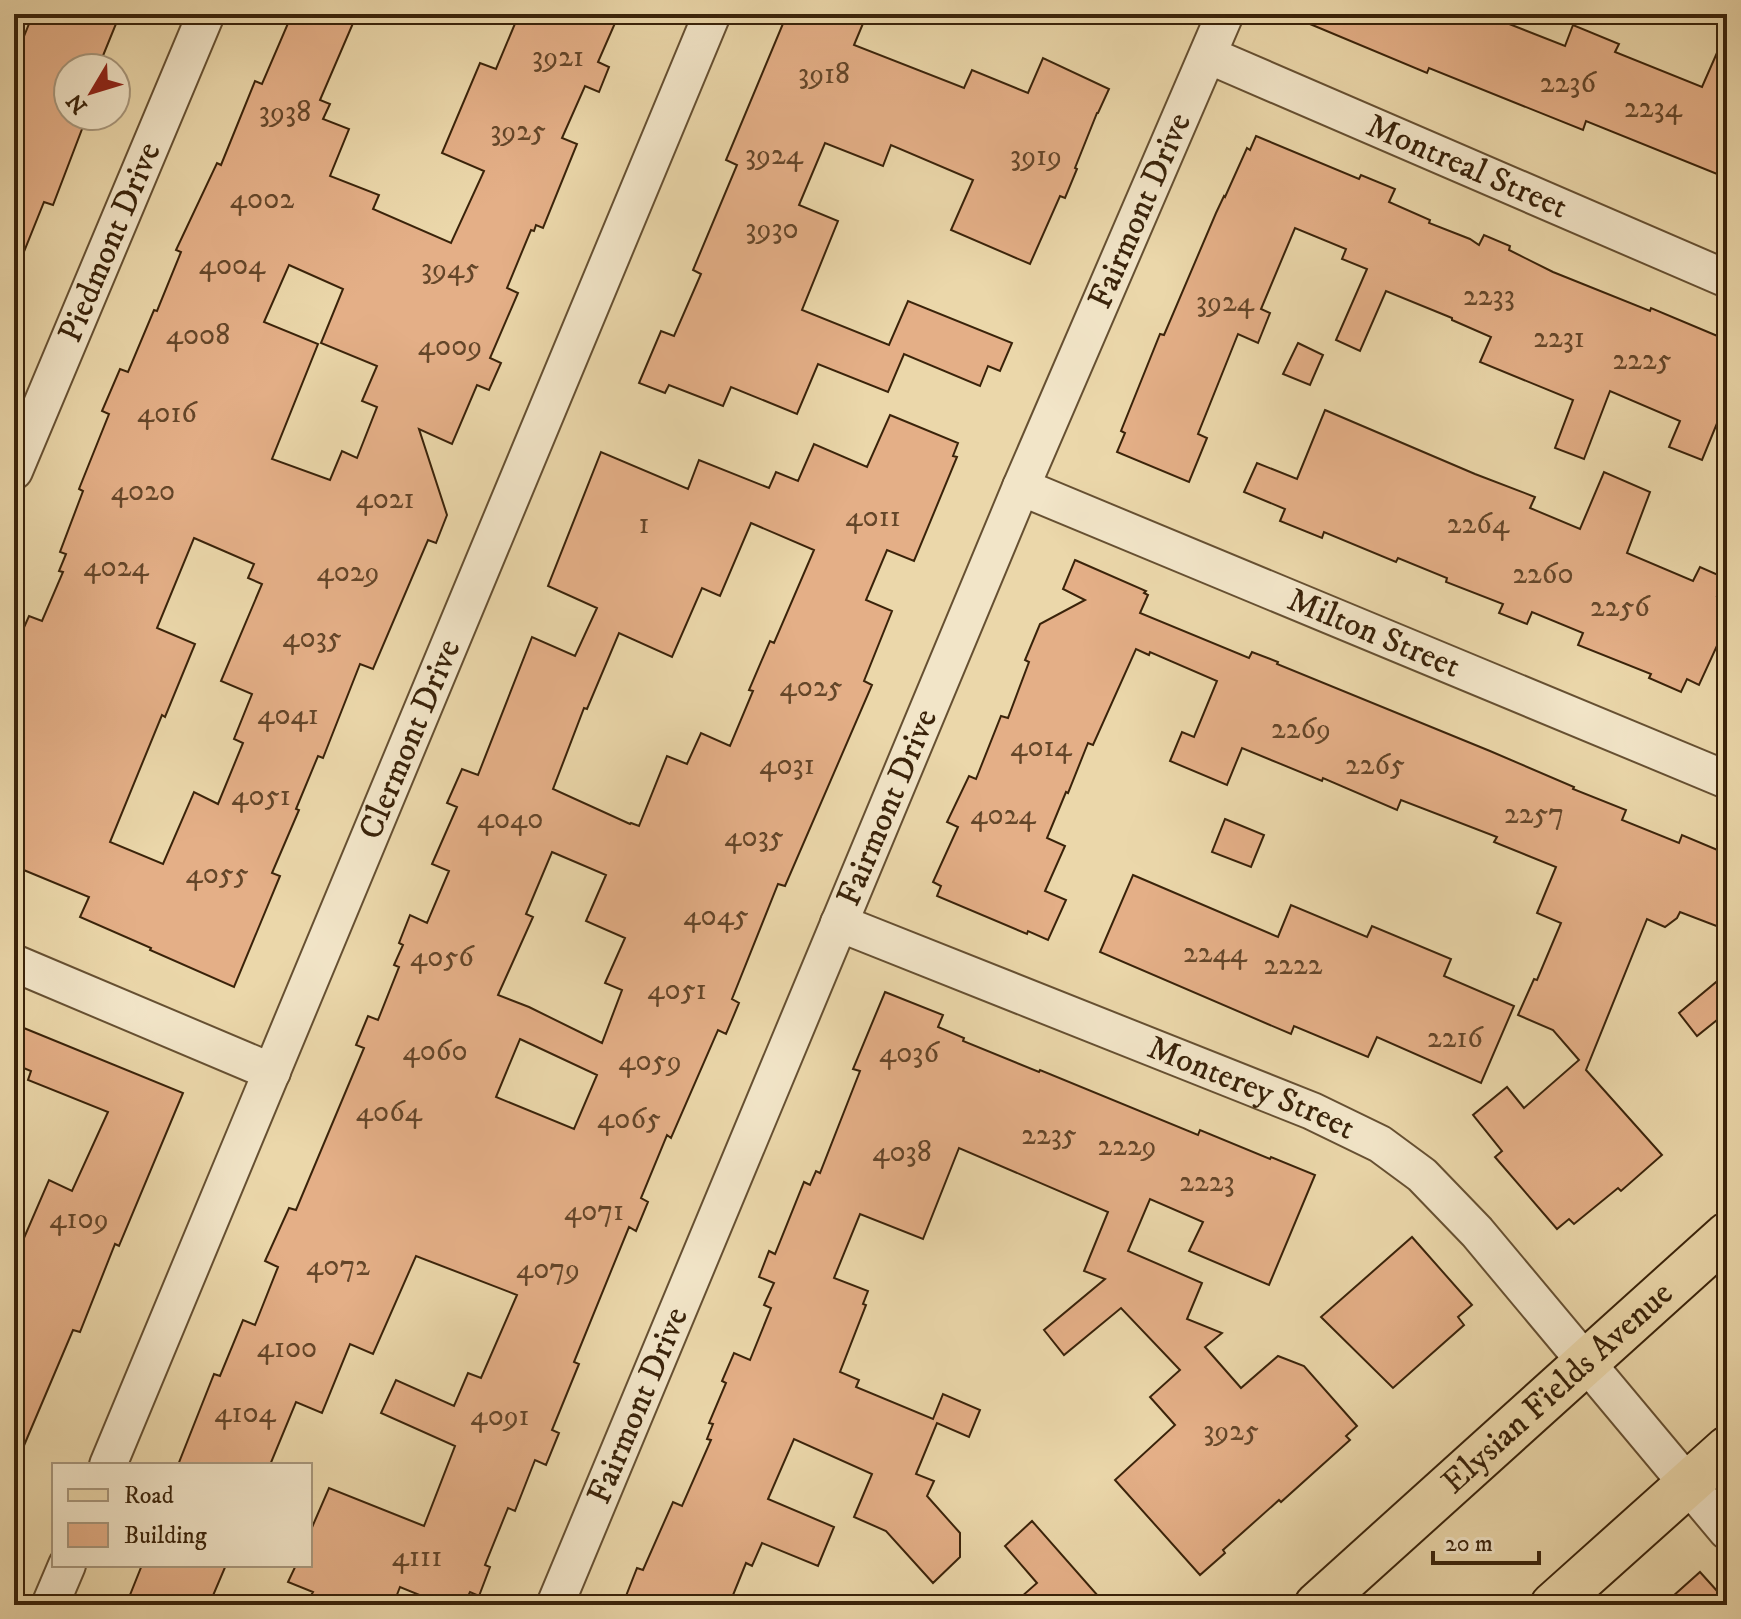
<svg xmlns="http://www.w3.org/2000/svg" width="1741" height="1619" font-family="'IM FELL DW Pica',serif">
<rect width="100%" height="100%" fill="#ebd7aa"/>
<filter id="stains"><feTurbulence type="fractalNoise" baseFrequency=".0025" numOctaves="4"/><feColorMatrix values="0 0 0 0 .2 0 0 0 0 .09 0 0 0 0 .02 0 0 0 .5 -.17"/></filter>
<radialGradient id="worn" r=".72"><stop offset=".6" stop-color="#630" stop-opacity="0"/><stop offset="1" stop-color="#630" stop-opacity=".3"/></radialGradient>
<g fill="#e4af87" stroke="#3a230a" stroke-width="2" fill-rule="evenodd">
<polygon points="33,14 120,14 98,68 68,68 68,116 87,116 53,205 44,202 15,274 14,61"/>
<path d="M292,14H357L320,100L330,104L323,119L349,129L330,176L379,195L373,209L451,243L484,171L442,153L480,63L496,69L519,14H619L598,62L609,67L599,92L585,86L562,138L577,144L543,228L536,225L534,231L531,230L507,288L518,293L490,358L501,363L489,390L477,385L452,444L419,429L447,515L436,543L428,540L373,669L360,664L323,758L318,756L296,809L299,810L272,873L280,876L234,987L150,950L151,948L80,917L89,897L14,866V650L29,616L42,621L63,572L59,571L66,554L60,552L83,491L79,489L109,414L102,411L120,369L128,372L154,310L157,311L181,252L176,250L217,163L221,165L255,81L262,84ZM289,265L343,289L321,343L377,366L362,401L377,407L357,458L342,451L330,480L272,459L318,344L264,322ZM194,538L254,564L248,578L262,584L221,681L252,694L234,739L243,743L218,804L194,792L163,864L110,842L162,715L165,717L195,644L157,628Z"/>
<polygon points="787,14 867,14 854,45 964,88 972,70 1028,93 1043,58 1109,89 1098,113 1097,113 1075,168 1077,169 1065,198 1060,196 1030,264 951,230 973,180 891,145 883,166 825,143 799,205 838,221 802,310 889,345 908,301 1012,343 1000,371 988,366 980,386 904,354 888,392 818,364 797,414 731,387 723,406 669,385 665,393 639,383 661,331 674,336 701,274 693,270 737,165 726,160"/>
<polygon points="1286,14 1409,14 1432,23 1436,14 1484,14 1565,46 1573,25 1619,44 1615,52 1702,87 1727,30 1727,178 1586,121 1583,130 1429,68 1427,73"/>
<polygon points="1256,136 1359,179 1361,175 1395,189 1389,202 1430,220 1429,223 1470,239 1479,245 1484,235 1510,246 1509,250 1553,272 1650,311 1651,308 1727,340 1727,399 1702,460 1669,447 1680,421 1610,391 1584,459 1555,448 1573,400 1480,362 1491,337 1452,320 1452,318 1386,291 1360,351 1336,340 1367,269 1342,259 1346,249 1295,228 1261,309 1270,313 1258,343 1238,334 1198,434 1207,438 1189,482 1117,452 1125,433 1121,431 1160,334 1164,335 1216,213 1224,196 1225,197 1247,148 1250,150"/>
<polygon points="1298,343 1323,355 1310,385 1283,374"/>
<polygon points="1325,410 1475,474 1535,497 1530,508 1580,529 1604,472 1650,492 1627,553 1693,581 1700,567 1725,578 1717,596 1727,600 1727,624 1699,685 1687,679 1681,692 1649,678 1651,674 1578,645 1583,633 1532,612 1527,624 1499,613 1503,604 1446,582 1447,578 1398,558 1396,562 1324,532 1322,538 1280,521 1285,509 1244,492 1257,463 1297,479"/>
<path d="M890,415L958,443L953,456L957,457L914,561L887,550L866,600L892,611L864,681L872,685L785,886L778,884L732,999L739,1003L726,1034L718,1030L671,1138L667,1135L641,1198L648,1202L636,1231L629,1227L574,1362L579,1364L552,1430L559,1433L546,1465L535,1460L515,1511L508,1508L485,1565L490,1567L479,1596L470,1592L464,1605H444L400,1587L393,1605H331L310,1597L313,1592L288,1582L296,1565H310V1532L329,1488L424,1526L455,1446L381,1413L396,1380L454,1406L468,1373L481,1378L517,1295L416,1256L373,1354L350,1344L322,1413L296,1402L270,1465H178L214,1374L220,1376L243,1320L255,1325L278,1267L265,1261L289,1208L296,1210L364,1048L356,1045L368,1016L378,1020L399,967L394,965L403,945L399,943L410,915L427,923L449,871L432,864L457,807L447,803L462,769L478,775L532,637L575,656L597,608L548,586L601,452L688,489L699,460L769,488L776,472L798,481L814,444L867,467ZM751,523L814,550L774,643L770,641L749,690L753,691L730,746L701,733L687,764L667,756L639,826L631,823L630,824L553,789L584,708L587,709L619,633L672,657L702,588L720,596ZM552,852L606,875L586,921L625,938L605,983L622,990L602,1043L529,1007L498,995L533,917L526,914ZM520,1039L597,1075L574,1129L496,1097Z"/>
<polygon points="1075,560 1146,591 1144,593 1148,595 1140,613 1249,658 1252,652 1278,662 1277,664 1490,751 1574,787 1573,789 1626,810 1622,820 1679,843 1682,835 1727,854 1727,930 1680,912 1677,918 1665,927 1647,919 1586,1070 1662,1155 1621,1191 1618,1188 1574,1224 1569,1219 1557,1229 1495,1157 1502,1151 1473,1115 1507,1087 1524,1108 1579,1060 1553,1030 1518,1015 1534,979 1537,980 1561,923 1537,913 1556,867 1494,842 1497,837 1401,800 1397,810 1323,778 1322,781 1242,748 1227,785 1170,761 1182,732 1194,737 1217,681 1150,652 1149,655 1136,649 1093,745 1088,743 1068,793 1066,792 1047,838 1065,846 1045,891 1066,900 1048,940 1028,931 1027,934 937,896 941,886 933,882 958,827 947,822 969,776 976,779 1001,716 1008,718 1029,662 1025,660 1040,624 1085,600 1063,589"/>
<polygon points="1225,819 1264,835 1251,867 1212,852"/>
<polygon points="1133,875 1278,937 1291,905 1367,937 1372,926 1451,959 1444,976 1514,1006 1481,1083 1377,1037 1368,1057 1294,1026 1291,1034 1100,952"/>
<polygon points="1727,973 1727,1012 1697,1036 1679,1013"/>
<polygon points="885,992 943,1015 938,1027 964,1038 963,1041 1039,1072 1040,1070 1198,1135 1200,1130 1270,1159 1271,1157 1315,1175 1269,1285 1189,1251 1203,1222 1150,1199 1128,1251 1202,1283 1187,1319 1222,1333 1205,1347 1241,1388 1278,1356 1304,1366 1357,1426 1346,1436 1350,1440 1281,1502 1279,1500 1223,1550 1225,1553 1200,1575 1115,1480 1175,1425 1150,1397 1180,1370 1121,1308 1064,1355 1044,1330 1105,1279 1084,1271 1108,1212 959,1148 923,1239 860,1214 834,1278 868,1291 863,1304 866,1305 840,1372 859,1380 856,1387 933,1419 943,1394 980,1410 969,1437 937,1423 916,1474 934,1481 927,1496 960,1533 960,1557 933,1583 886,1531 854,1517 872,1474 794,1439 768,1499 834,1527 818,1566 762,1543 752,1566 746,1563 729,1605 646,1605 626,1596 637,1568 643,1570 673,1502 682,1506 711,1440 707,1439 713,1424 709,1423 726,1383 722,1381 734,1353 750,1360 771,1308 764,1305 774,1283 759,1277 769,1251 775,1254 804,1182 810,1185 816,1171 820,1173 860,1071 853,1069"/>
<polygon points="14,1024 183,1093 119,1246 115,1244 80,1332 73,1330 14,1469 14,1261 49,1180 72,1191 108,1112 28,1080 31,1071 14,1064"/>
<polygon points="1412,1237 1472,1305 1458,1317 1464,1325 1393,1388 1321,1317"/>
<polygon points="1032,1521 1106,1605 1012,1605 1037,1583 1005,1546"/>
<polygon points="142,1565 226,1565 209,1605 126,1605"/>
<polygon points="1700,1572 1727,1602 1727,1605 1663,1605"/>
</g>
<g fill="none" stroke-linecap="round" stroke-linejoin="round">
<g stroke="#665032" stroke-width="40">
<g id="minor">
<path id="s1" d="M1208,55L1727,279"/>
<path id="s2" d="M14,471L206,14"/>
<path id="s3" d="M1021,487L1727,780"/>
<path id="s4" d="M839,923L1312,1111L1380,1144L1422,1175L1477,1232L1727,1531"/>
<polyline points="14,963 272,1072"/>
<path id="s5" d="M108,1465L712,14"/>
<polyline points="50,1605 67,1565"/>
<path id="s6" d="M555,1605L1021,487L1225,14"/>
</g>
</g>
<g stroke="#3a230a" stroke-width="48">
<g id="major">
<path id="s7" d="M1317,1605L1727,1235"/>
<polyline points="1553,1605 1727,1449"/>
</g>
</g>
<use href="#minor" stroke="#f2e5c8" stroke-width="36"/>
<use href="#major" stroke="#ebd7aa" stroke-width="44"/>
</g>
<g text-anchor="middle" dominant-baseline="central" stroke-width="6" stroke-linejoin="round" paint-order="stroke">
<g font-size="30" fill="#644629">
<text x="558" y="57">3921</text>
<text x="824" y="74">3918</text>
<text x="1568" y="83">2236</text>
<text x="1653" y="108">2234</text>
<text x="285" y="112">3938</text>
<text x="518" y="131">3925</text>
<text x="774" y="155">3924</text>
<text x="1036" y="156">3919</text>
<text x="262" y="199">4002</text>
<text x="772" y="229">3930</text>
<text x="232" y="265">4004</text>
<text x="450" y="269">3945</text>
<text x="1489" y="296">2233</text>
<text x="1225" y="302">3924</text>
<text x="198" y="335">4008</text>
<text x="1559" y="338">2231</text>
<text x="450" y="346">4009</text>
<text x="1642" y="360">2225</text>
<text x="167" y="413">4016</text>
<text x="143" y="491">4020</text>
<text x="385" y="499">4021</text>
<text x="873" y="517">4011</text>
<text x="644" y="524">1</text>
<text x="1478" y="524">2264</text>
<text x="116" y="567">4024</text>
<text x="348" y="572">4029</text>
<text x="1543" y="574">2260</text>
<text x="1620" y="607">2256</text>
<text x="312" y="638">4035</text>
<text x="811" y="687">4025</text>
<text x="288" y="715">4041</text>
<text x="1301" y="729">2269</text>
<text x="1041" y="747">4014</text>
<text x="787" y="765">4031</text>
<text x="1375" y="765">2265</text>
<text x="261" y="796">4051</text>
<text x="1534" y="814">2257</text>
<text x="1003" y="815">4024</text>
<text x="510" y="819">4040</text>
<text x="754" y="837">4035</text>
<text x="217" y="874">4055</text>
<text x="716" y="916">4045</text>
<text x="1215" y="953">2244</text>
<text x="442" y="957">4056</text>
<text x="1293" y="965">2222</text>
<text x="677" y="990">4051</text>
<text x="1455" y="1038">2216</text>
<text x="435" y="1051">4060</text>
<text x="909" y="1053">4036</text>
<text x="650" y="1061">4059</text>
<text x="389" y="1112">4064</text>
<text x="629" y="1119">4065</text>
<text x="1049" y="1135">2235</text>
<text x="1127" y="1146">2229</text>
<text x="902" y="1152">4038</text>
<text x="1207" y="1182">2223</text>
<text x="594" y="1211">4071</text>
<text x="79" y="1219">4109</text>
<text x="338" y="1266">4072</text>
<text x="548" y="1269">4079</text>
<text x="287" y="1348">4100</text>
<text x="245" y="1413">4104</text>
<text x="500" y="1416">4091</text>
<text x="1231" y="1431">3925</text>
<text x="417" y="1557">4111</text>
</g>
<g font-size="34" fill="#3a230a" stroke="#f2e5c8">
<text stroke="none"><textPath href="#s1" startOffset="282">Montreal Street</textPath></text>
<text stroke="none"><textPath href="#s6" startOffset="1512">Fairmont Drive</textPath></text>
<text stroke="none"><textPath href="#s2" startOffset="248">Piedmont Drive</textPath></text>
<text stroke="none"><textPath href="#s3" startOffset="382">Milton Street</textPath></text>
<text stroke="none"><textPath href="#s5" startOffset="786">Clermont Drive</textPath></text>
<text stroke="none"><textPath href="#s6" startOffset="864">Fairmont Drive</textPath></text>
<text stroke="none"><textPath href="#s4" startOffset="444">Monterey Street</textPath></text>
<text stroke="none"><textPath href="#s7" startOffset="324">Elysian Fields Avenue</textPath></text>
<text stroke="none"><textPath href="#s6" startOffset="216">Fairmont Drive</textPath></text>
</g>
</g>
<rect width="1741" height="1619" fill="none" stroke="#ebd7aa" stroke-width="48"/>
<rect x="16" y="16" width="1709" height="1587" fill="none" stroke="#3a230a" stroke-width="4"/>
<rect x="24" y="24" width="1693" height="1571" fill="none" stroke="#3a230a" stroke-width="2"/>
<rect x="52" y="1463" width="260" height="104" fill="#f2e5c8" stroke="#a8977c" stroke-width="2"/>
<rect x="68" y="1489" width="40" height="12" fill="#ebd7aa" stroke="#a8977c" stroke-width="2"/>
<text x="124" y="1503" font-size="24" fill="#3a230a">Road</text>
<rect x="68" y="1523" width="40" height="24" fill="#e4af87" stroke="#a8977c" stroke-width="2"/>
<text x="124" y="1543" font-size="24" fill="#3a230a">Building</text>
<g transform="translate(92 92) rotate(232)"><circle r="38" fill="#f2e5c8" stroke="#a8977c" stroke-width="2"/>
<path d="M0-6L14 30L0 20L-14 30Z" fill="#8f2418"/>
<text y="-12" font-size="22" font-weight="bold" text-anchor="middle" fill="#3a230a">N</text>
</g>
<path d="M1433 1551v12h106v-12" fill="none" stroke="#3a230a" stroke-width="4"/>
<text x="1445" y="1551" font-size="24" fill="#3a230a" stroke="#f2e5c8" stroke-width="6" paint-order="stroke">20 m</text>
<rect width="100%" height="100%" filter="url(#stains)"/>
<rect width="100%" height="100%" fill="url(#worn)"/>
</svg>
